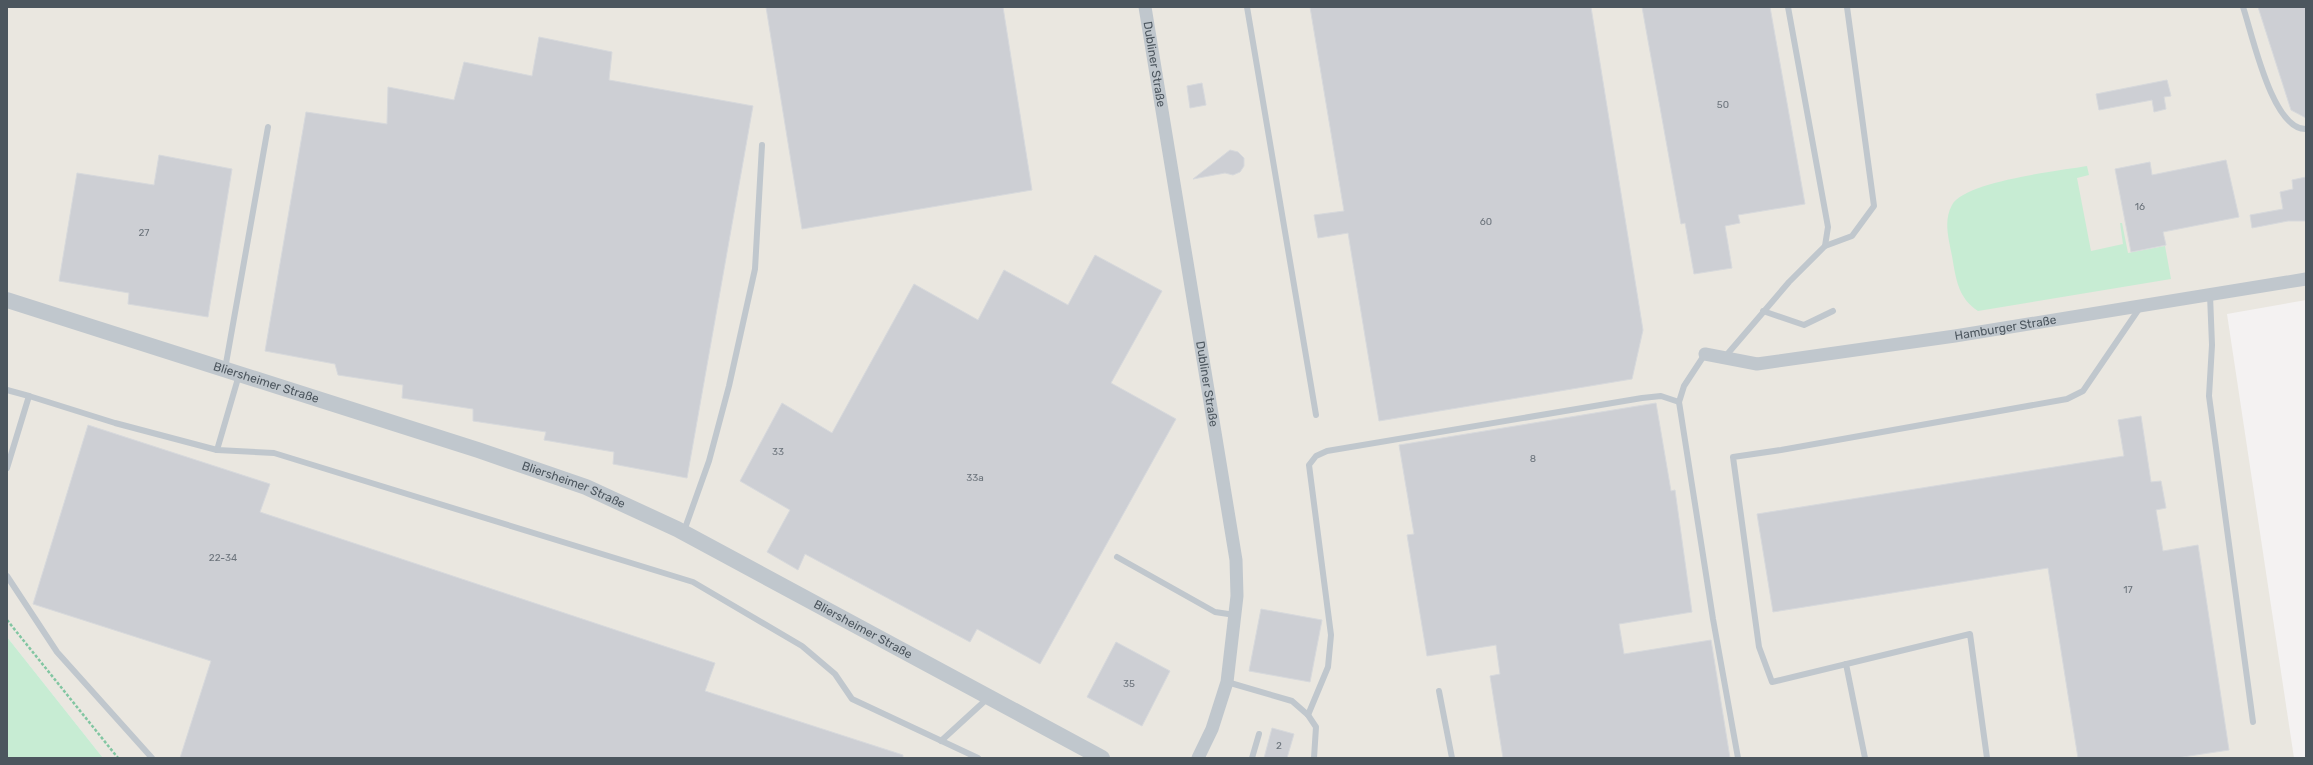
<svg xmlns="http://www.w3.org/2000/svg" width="2313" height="765" font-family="Rubik,sans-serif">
<rect width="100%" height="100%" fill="#f4f2f2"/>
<polygon fill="#eae7e0" points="7,7 2306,7 2306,300 2227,314 2294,758 103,758 7,637"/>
<g fill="#c7ecd3">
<path d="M2087,166L2089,175L2077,178L2091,251L2123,244L2120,223H2122L2128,253L2165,246L2171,279L1978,311C1958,298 1956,279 1952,256C1949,240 1943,221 1952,205C1965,181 2059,171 2087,166Z"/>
<polygon points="7,637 103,758 7,758"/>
</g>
<g fill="#cdcfd4" stroke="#d7d9dc">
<polygon points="766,7 1003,7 1032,190 802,229"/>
<polygon points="1310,7 1591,7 1643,330 1632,379 1379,421 1348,233 1318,238 1314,215 1344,211"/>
<polygon points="1642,7 1770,7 1805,204 1738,215 1740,223 1725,226 1732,268 1694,274 1685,223 1681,224"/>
<polygon points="2258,7 2306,7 2306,118 2291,110"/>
<polygon points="539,37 612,52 609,80 753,106 687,478 613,464 614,452 544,440 546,432 473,421 473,409 402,398 403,385 338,375 335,364 265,351 306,112 387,124 388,87 454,100 464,62 532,76"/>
<polygon points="2167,80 2171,96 2164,97 2166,109 2154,112 2152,100 2099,110 2096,94"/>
<polygon points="1202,83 1206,105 1190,108 1187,86"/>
<polygon points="1230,150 1238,152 1244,158 1244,166 1240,172 1233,175 1225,173 1193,179"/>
<polygon points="159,155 232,169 208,317 128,304 129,293 59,281 77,173 154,185"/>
<polygon points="2226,160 2239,217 2163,232 2166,245 2131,252 2115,169 2150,162 2152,175"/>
<polygon points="2306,177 2306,221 2288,221 2252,228 2250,215 2283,209 2280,192 2293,189 2292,180"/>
<polygon points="1095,255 1162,291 1111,383 1176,419 1040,664 977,629 970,642 805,554 798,570 767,552 790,510 740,481 782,403 832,433 914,284 978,320 1004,270 1068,305"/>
<polygon points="1656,403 1671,491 1675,490 1692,612 1619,624 1624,654 1711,640 1730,758 1503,758 1490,676 1500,674 1496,645 1427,656 1407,535 1414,534 1399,445"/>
<polygon points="2141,416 2151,482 2161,481 2166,508 2156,510 2163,551 2198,545 2229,750 2176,758 2078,758 2048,568 1773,612 1757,514 2124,456 2118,420"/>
<polygon points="88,425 270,484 260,512 715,663 705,691 903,755 903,758 180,758 211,661 33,604"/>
<polygon points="1261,609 1322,620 1310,682 1249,671"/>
<polygon points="1116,642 1170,671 1142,726 1087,697"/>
<polygon points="1272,728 1294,734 1287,758 1264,758"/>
</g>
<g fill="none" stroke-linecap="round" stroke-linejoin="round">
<polyline stroke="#82c6a2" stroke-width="2.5" stroke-dasharray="3 2" stroke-linecap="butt" points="7,620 118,758"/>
<g stroke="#c0c7cd" stroke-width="6">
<polyline points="1247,7 1316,415"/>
<path d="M2243,7C2252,33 2272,130 2306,129"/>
<polyline points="1825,246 1852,236 1874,206 1847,7"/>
<polyline points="2210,295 2212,345 2209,396 2253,722"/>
<polyline points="1763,311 1804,325 1833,311"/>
<polyline points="1705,354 1684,386 1679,402 1713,619 1738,758"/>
<polyline points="1724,358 1789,282 1825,246 1828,227 1788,7"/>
<polyline points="225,369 268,127"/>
<polyline points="7,390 29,396"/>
<polyline points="217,450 239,375"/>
<polyline points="7,468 29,396 115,423 217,450 274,453 693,582 802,646 835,674 852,699 978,758"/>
<polyline points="684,531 709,461 729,386 755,269 762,145"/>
<polyline points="1117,557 1215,612 1235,615"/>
<polyline points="7,576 57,652 152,758"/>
<polyline points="1846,664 1865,758"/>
<polyline points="1227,682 1292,701 1308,715 1316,727 1314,758"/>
<polyline points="1439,691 1452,758"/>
<polyline points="1308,715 1328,667 1331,635 1309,465 1316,456 1327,451 1642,398 1661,396 1679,402"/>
<polyline points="941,741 988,698"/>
<polyline points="1252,758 1259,734"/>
<polyline points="1987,758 1970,634 1772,682 1759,647 1733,457 1781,450 2067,399 2083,391 2141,306"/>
</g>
<g stroke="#c0c7cd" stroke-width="13">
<path id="s1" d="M1145,7L1236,560L1237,596L1227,682L1212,729L1198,758"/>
<path id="s2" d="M1705,354L1757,364L1955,336L2306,279"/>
</g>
<path stroke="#c0c7cd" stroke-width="16" id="s3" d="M7,300L478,450L586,487L677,529L1102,758"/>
</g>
<g text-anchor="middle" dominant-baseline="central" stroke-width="3.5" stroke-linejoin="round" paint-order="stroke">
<g font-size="10" fill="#6c747c">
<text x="1723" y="105">50</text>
<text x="2140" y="207">16</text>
<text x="1486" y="222">60</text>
<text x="144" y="233">27</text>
<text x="778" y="452">33</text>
<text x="1533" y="459">8</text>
<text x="975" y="478">33a</text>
<text x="223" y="558">22-34</text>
<text x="2128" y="590">17</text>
<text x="1129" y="684">35</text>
<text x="1279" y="746">2</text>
</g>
<g font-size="12" fill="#4c565e" stroke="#fff">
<text stroke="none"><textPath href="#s1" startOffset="58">Dubliner Straße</textPath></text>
<text stroke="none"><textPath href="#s2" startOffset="304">Hamburger Straße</textPath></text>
<text stroke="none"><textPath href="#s3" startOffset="272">Bliersheimer Straße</textPath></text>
<text stroke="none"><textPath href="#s1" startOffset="382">Dubliner Straße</textPath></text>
<text stroke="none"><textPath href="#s3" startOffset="596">Bliersheimer Straße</textPath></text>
<text stroke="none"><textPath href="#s3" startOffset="920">Bliersheimer Straße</textPath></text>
</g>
</g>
<rect width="2313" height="765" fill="none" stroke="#4c565e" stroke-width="16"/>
</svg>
